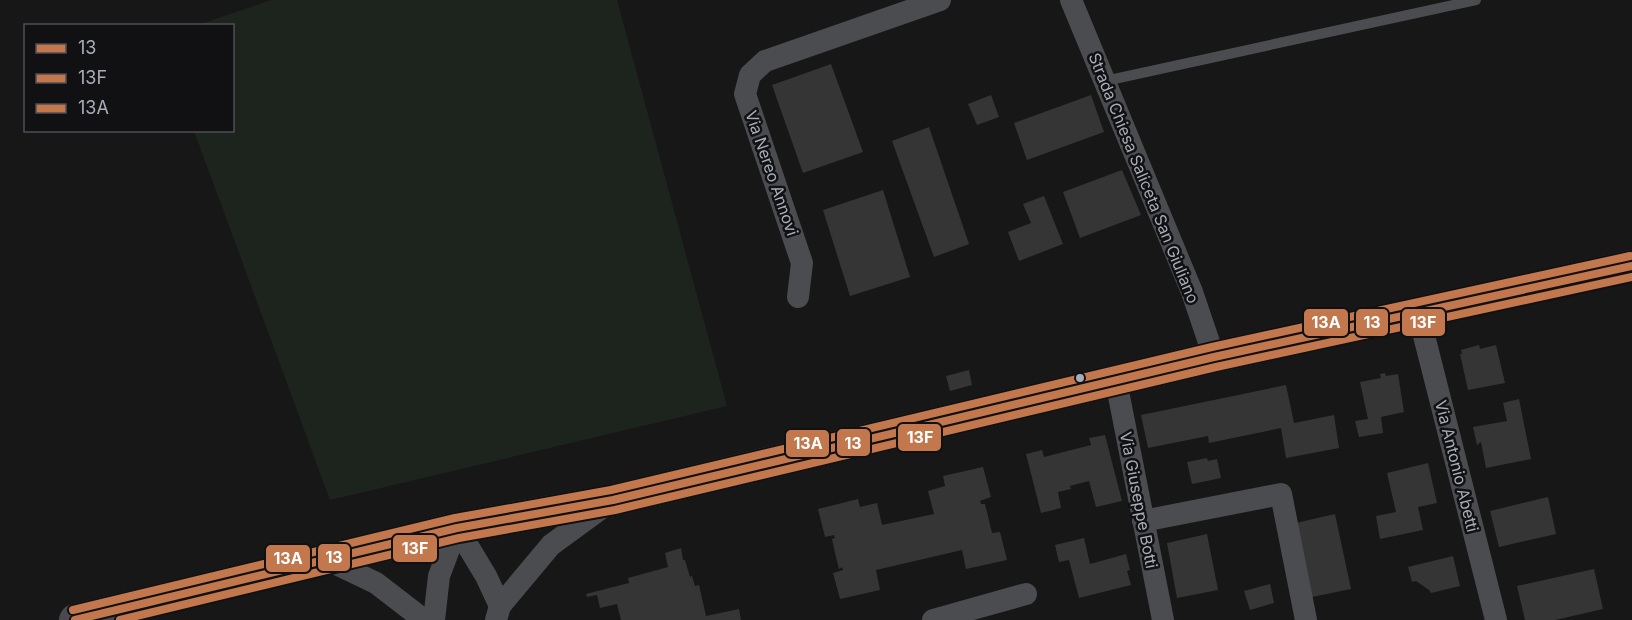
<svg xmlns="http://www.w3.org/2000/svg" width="1632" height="620" font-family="Inter,sans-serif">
<rect width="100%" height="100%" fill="#171717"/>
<polygon fill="#1d241e" points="271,0 617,0 727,406 330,500 194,131 232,130 232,26 198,25"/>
<g fill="#353536">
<polygon points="831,64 863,152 803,173 772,85"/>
<polygon points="991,95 999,117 977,125 968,104"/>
<polygon points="1091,95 1104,132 1027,160 1014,123"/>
<polygon points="929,127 969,244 934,257 892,141"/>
<polygon points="1122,170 1141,215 1080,238 1063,192"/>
<polygon points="883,190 910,277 850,296 823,210"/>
<polygon points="1044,196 1063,244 1019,261 1008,232 1031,223 1023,204"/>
<polygon points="1479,345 1480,349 1496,345 1505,383 1468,390 1460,354 1462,354 1461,350"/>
<polygon points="969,370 972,385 950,391 946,376"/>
<polygon points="1385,373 1386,376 1398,374 1404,412 1381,417 1383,433 1359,437 1355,421 1368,419 1360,382 1381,378 1380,374"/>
<polygon points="1286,385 1294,423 1334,415 1339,448 1286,458 1281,428 1209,443 1208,436 1148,448 1141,415"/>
<polygon points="1519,399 1531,459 1486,468 1481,442 1477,445 1473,427 1507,421 1503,403"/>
<polygon points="1105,435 1122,501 1096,507 1089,481 1070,486 1071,489 1058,492 1061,508 1041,513 1026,454 1042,450 1044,457 1091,445 1089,438"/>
<polygon points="1207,458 1208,461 1217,459 1221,478 1192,484 1187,462"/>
<polygon points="1428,463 1437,503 1418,507 1423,530 1380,539 1376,516 1396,512 1387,473"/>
<polygon points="983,467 991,497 980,501 981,504 985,504 992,533 1000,532 1007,560 966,569 962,550 876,570 880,590 840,599 833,573 843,570 842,567 839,569 835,553 832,539 835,538 834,535 825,537 818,509 858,499 860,507 877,503 882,525 934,514 928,491 945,486 943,476"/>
<polygon points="1548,497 1556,534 1499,547 1490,511"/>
<polygon points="1335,514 1351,589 1312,597 1296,523"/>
<polygon points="1207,534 1218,590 1177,598 1167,543"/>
<polygon points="1084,538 1090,564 1126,554 1130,570 1127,571 1131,585 1079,598 1069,560 1059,562 1055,545"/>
<polygon points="681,548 683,560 685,560 690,577 692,576 695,586 699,585 706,616 739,609 741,620 621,620 617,604 600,608 597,595 587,597 586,594 629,583 628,578 668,567 665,553"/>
<polygon points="1453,556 1460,586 1431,593 1429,590 1416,581 1412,582 1408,567"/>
<polygon points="1594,569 1603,609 1555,620 1525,620 1517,586"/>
<polygon points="1270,584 1274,603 1250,610 1244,591"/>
</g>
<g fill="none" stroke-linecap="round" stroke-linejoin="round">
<polyline stroke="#4b4c50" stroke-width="10" points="1105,81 1476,0"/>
<g stroke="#4b4c50" stroke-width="22">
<polyline points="1071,0 1192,292 1214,357"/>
<polyline points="798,297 802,263 745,94 750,75 765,61 940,0"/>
<polyline points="1418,312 1496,620"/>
<polyline points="1116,381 1163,620"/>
<polyline points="1143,521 1281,494 1306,620"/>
<polyline points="457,528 486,576 500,606"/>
<polyline points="326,559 376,583 424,620"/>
<polyline points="434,620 439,576 457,528"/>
<polyline points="496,620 500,606 551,545 607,504"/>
<polyline points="933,620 1026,594"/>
</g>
<polyline stroke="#4a4a4e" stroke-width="32" points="75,620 457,528 613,500 1214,357 1632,266"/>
<g stroke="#111113" stroke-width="12">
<polyline id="bus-1" points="75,620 457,528 613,500 1214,357 1632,266"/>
</g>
<g stroke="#111113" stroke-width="12">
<polyline id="bus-2" points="120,620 459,538 615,510 1216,367 1632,277"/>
</g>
<g stroke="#111113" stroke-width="12">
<polyline id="bus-3" points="73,610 455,518 611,490 1212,347 1630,256"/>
</g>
<use href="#bus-1" stroke="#c2784c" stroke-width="8"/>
<use href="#bus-2" stroke="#c2784c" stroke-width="8"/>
<use href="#bus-3" stroke="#c2784c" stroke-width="8"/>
</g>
<circle fill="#a8adb8" stroke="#111113" stroke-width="2" cx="1080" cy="378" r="5"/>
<g text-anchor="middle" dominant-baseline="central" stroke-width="5" stroke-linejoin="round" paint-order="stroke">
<g font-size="16" fill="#a8adb8" stroke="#111113">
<text transform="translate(772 173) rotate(71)">Via Nereo Annovi</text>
<text transform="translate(1144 178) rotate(68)">Strada Chiesa Saliceta San Giuliano</text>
<text transform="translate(1457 466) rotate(76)">Via Antonio Abetti</text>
<text transform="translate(1139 500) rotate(79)">Via Giuseppe Botti</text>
</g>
</g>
<g stroke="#111113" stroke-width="2">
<rect x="1401" y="308" width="45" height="29" rx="6" fill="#c2784c"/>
<rect x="1303" y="308" width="46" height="29" rx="6" fill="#c2784c"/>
<rect x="1355" y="308" width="34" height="29" rx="6" fill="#c2784c"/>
<rect x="897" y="423" width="45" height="29" rx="6" fill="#c2784c"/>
<rect x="836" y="428" width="35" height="29" rx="6" fill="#c2784c"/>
<rect x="785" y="429" width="45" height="29" rx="6" fill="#c2784c"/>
<rect x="392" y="534" width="46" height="29" rx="6" fill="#c2784c"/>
<rect x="317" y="543" width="34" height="29" rx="6" fill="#c2784c"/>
<rect x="265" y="544" width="46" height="29" rx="6" fill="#c2784c"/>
</g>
<g font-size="16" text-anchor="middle" font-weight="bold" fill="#fff">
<text x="1423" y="328">13F</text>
<text x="1326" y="328">13A</text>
<text x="1372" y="328">13</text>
<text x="920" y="443">13F</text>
<text x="853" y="449">13</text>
<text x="808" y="449">13A</text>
<text x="415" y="554">13F</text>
<text x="334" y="563">13</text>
<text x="288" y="564">13A</text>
</g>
<rect x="24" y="24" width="210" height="108" fill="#111113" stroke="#4d4f55" stroke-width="1.5"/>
<rect x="36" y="44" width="30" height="9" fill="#c2784c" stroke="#4d4f55" stroke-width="1.5"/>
<text x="78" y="54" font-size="18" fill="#a8adb8">13</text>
<rect x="36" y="74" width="30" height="9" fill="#c2784c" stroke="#4d4f55" stroke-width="1.5"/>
<text x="78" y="84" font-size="18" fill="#a8adb8">13F</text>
<rect x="36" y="104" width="30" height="9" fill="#c2784c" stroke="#4d4f55" stroke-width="1.5"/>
<text x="78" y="114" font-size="18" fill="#a8adb8">13A</text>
</svg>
